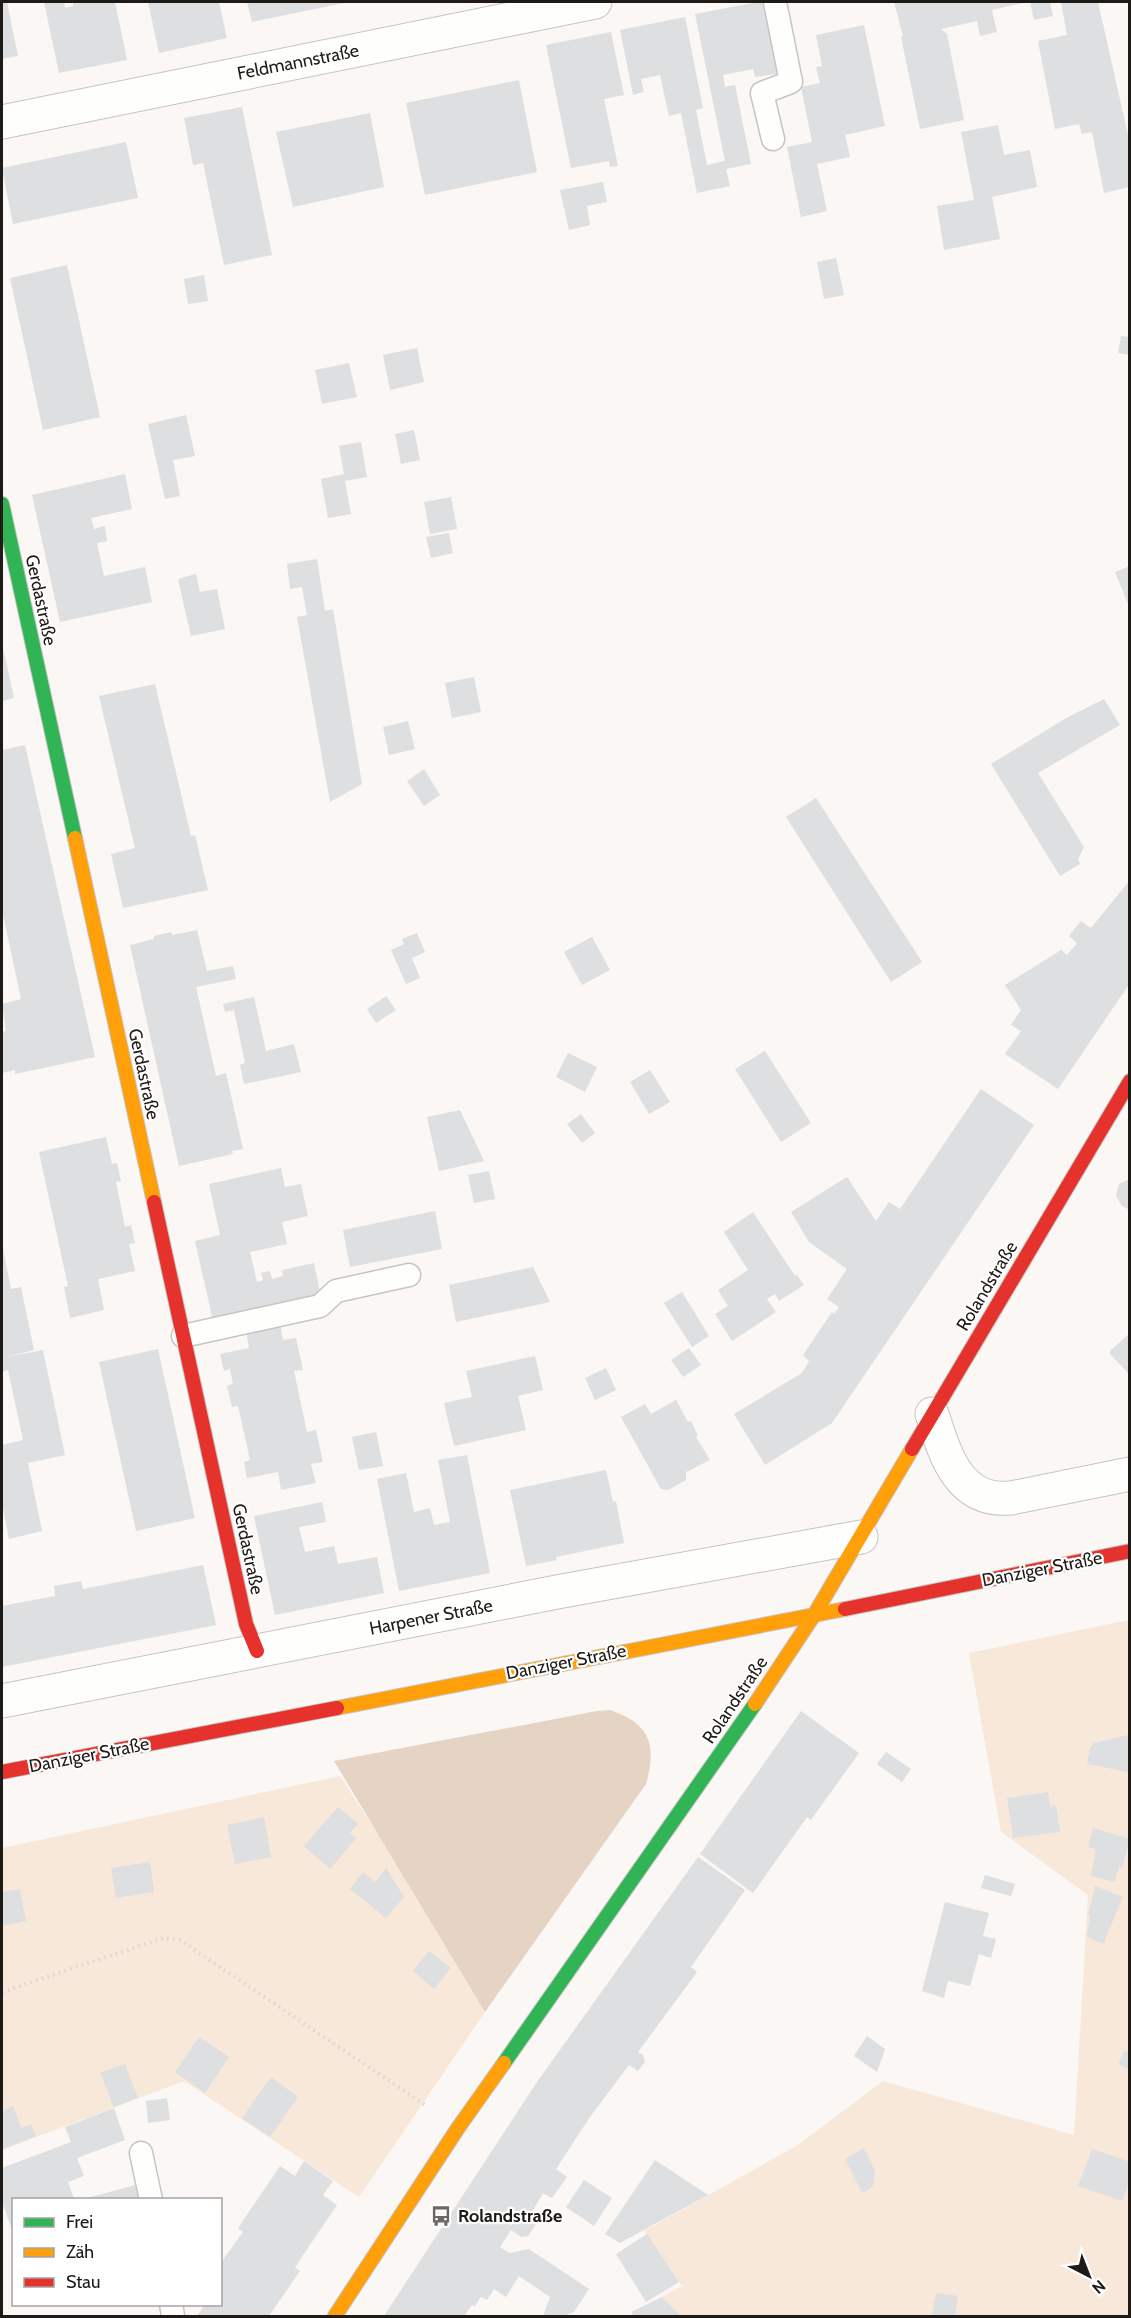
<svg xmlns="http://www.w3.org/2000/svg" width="1131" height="2318" font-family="Cabin,sans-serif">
<rect width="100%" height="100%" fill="#faf7f4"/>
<g fill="#f8e8da">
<polygon points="1129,1620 1129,2316 681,2316 662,2297 682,2286 644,2231 798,2145 883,2081 1074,2135 1088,1895 1001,1832 969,1653"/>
<polygon points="340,1776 401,1869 485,2012 359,2197 184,2081 2,2150 2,1848"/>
</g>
<path fill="#e5d3c4" d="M610,1710C650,1724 657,1744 646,1784L485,2012L334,1761L597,1711Z"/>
<g fill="#dddfe0">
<polygon points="2,2 7,2 18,56 2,59"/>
<polygon points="44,2 64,2 65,8 73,6 73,2 115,2 127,60 59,73"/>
<polygon points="148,2 219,2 227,38 159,53"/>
<polygon points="247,2 344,2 344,3 252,22"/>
<polygon points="758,2 767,2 782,73 755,77 753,69 723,75 725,87 735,85 751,164 726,169 730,186 697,193 681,113 669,116 660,75 641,79 644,92 633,95 620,30 685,17 703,108 696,110 707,165 725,161 695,14"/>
<polygon points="894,2 1027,2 992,10 997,32 980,36 977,21 941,29 947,34 964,120 920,129 901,37 903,36"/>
<polygon points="1030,2 1050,2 1053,16 1034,20"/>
<polygon points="1061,2 1098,2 1130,144 1130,187 1104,193 1092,132 1082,134 1079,124 1055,129 1038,41 1067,35"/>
<polygon points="864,25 885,126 845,135 850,157 817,164 827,211 801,217 787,147 812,142 801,87 820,83 816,67 822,66 816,35"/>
<polygon points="611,32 624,95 604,99 618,166 610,167 609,161 571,168 546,45"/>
<polygon points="519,80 537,172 425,195 406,103"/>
<polygon points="242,107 272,255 224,265 203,163 193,165 184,118"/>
<polygon points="370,113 384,187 293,207 276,132"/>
<polygon points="998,125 1004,155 1030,150 1037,187 992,197 1000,239 944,250 937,206 974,200 961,132"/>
<polygon points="126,142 138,198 13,224 2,168"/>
<polygon points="603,182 607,202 587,206 590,225 569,230 560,190"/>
<polygon points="836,258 844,295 824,299 817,262"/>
<polygon points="67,265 100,417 43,430 10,278"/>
<polygon points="204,275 208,301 188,304 184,279"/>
<polygon points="1121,336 1130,337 1130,355 1118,353"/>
<polygon points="417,348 424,382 390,390 383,355"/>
<polygon points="349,363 357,397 322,404 315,370"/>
<polygon points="186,415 195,456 173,460 180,496 165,499 148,424"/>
<polygon points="414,430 420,460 401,464 395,434"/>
<polygon points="361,442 367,477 345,481 351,514 328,518 321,479 344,474 339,446"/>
<polygon points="125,474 132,509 91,518 94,529 105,526 107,541 97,543 104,576 145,567 152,602 60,622 32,495"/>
<polygon points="451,497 457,529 430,534 424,502"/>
<polygon points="449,533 453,553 431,558 426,537"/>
<polygon points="317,559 325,611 333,609 362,784 330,802 297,617 307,615 302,587 290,589 287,564"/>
<polygon points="1130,566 1130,606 1129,606 1115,572"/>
<polygon points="196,574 200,592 217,589 225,629 191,636 178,579"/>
<polygon points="2,643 14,698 2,701"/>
<polygon points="474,677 481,712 452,718 445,683"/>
<polygon points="155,684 191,836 195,835 208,890 123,908 111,854 135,848 99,696"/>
<polygon points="1104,699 1120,725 1038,773 1084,847 1078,859 1080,864 1060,876 991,764 1068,717"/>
<polygon points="408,721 415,749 389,755 383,727"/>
<polygon points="25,745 95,1057 15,1074 15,1070 2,1073 2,1032 6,1031 2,1004 21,999 2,910 2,750"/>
<polygon points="424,769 440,795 424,806 407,781"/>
<polygon points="816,798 922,962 891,982 786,817"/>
<polygon points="1130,880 1130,983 1058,1089 1005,1054 1021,1031 1011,1025 1021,1010 1005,985 1061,950 1067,955 1077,943 1069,936 1081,921 1091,928"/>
<polygon points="197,930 207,971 233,966 236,979 196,987 216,1076 226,1073 243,1149 232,1151 233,1154 179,1166 130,945 154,939 154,936 171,932 172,935"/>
<polygon points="417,933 425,952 412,958 420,978 406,984 391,950 404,944 402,939"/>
<polygon points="592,937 610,970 582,985 564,952"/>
<polygon points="386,996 396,1010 376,1023 367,1009"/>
<polygon points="254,997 266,1051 294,1044 301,1072 244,1084 240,1065 245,1063 234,1010 225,1012 223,1004"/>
<polygon points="765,1051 811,1123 781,1142 735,1069"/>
<polygon points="568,1053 597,1067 585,1092 556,1077"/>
<polygon points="650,1070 670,1102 649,1114 630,1082"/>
<polygon points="981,1089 1034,1125 832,1423 765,1465 734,1414 802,1373 809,1361 803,1355 832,1312 834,1314 839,1307 827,1299 847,1269 809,1242 791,1212 847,1177 876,1221 889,1202 900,1209"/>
<polygon points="460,1110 484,1161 439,1171 427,1117"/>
<polygon points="581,1114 595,1133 582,1143 567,1124"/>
<polygon points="106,1137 112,1164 117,1163 121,1181 116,1182 125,1227 131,1225 135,1243 129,1244 135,1271 98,1279 104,1310 70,1318 64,1287 68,1286 39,1152"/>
<polygon points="281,1168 285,1187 301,1184 308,1216 282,1222 287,1244 250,1252 257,1282 263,1280 261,1273 270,1271 272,1279 283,1276 282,1270 314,1263 321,1297 213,1321 195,1241 220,1235 209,1184"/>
<polygon points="489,1171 495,1199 474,1203 468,1175"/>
<polygon points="1130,1179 1130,1210 1122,1206 1116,1196 1119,1184"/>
<polygon points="435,1211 442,1249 350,1267 343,1230"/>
<polygon points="753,1212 795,1276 797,1275 804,1285 779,1301 775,1294 767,1299 776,1312 732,1341 715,1314 728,1306 718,1290 748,1270 724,1232"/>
<polygon points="3,1248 11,1289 21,1287 34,1350 6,1357 43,1350 65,1455 28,1463 42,1531 9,1539 2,1503 2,1445 23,1440 8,1370 2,1372"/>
<polygon points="533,1267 550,1302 456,1322 449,1285"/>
<polygon points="682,1292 709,1336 692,1347 664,1303"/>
<polygon points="280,1323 283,1340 296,1338 303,1370 294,1371 307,1432 316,1430 323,1462 311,1464 316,1483 281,1490 278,1472 247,1478 244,1462 250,1460 238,1406 232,1407 227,1386 233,1384 230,1369 224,1371 220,1354 249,1348 246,1330"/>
<polygon points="1130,1333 1130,1375 1110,1354 1110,1351"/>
<polygon points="689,1348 701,1365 683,1377 671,1360"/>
<polygon points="158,1349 195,1518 136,1531 99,1362"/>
<polygon points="535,1356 543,1390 518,1396 526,1430 454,1446 444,1403 472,1397 466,1371"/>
<polygon points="606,1368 616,1390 595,1400 585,1378"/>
<polygon points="676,1400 688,1422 691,1421 698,1436 696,1437 710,1460 686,1472 686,1480 668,1490 661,1489 621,1417 645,1404 651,1414"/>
<polygon points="376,1432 383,1466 359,1470 352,1437"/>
<polygon points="467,1455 490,1573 399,1591 377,1479 406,1473 414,1512 430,1508 434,1525 450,1522 438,1460"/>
<polygon points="606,1470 613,1502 616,1501 624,1543 556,1557 557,1560 526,1566 510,1490"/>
<polygon points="322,1502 326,1522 299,1527 305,1552 334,1546 338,1564 377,1557 384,1593 275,1615 254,1516"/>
<polygon points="203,1565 216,1625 2,1667 2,1606 55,1596 54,1586 81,1581 83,1589"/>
<polygon points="801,1711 859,1753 811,1820 807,1817 753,1893 700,1854"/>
<polygon points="1128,1735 1130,1737 1128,1772 1087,1764 1090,1748 1094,1743"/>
<polygon points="886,1752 911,1769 902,1782 877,1764"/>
<polygon points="1048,1792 1050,1806 1056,1805 1060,1832 1013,1838 1007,1798"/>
<polygon points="338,1807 358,1824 350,1833 356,1838 330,1869 304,1846"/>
<polygon points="264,1817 271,1857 235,1864 227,1825"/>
<polygon points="1093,1828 1130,1839 1122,1868 1119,1867 1115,1882 1091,1876 1096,1849 1088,1847"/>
<polygon points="698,1857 745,1890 691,1967 697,1972 638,2052 643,2055 645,2062 638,2071 629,2065 590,2117 556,2169 567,2177 552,2198 543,2193 533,2210 538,2221 528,2236 521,2237 511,2230 500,2247 509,2253 529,2249 589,2289 574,2312 564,2316 543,2316 550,2297 519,2276 506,2297 494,2289 487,2300 481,2297 475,2306 472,2305 464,2316 384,2316 537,2082"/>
<polygon points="150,1862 154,1892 116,1898 111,1868"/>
<polygon points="386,1868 404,1897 386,1918 350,1889 363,1872 375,1882"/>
<polygon points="985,1875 1015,1884 1011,1896 981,1888"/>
<polygon points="1095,1886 1123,1897 1103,1944 1087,1937 1090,1915 1088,1914"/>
<polygon points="20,1889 26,1921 2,1926 2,1892"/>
<polygon points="945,1902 989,1913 983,1936 996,1939 991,1958 979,1954 970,1986 948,1981 944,1998 922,1991"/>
<polygon points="429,1951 451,1968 434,1989 413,1971"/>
<polygon points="867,2036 885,2049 877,2072 854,2056"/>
<polygon points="199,2037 229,2057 205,2093 175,2072"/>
<polygon points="1130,2048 1130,2070 1118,2064 1124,2051 1127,2052"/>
<polygon points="125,2064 138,2098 114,2107 100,2073"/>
<polygon points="271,2077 298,2097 270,2137 242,2118"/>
<polygon points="167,2098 170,2120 148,2123 146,2101"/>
<polygon points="13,2106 21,2128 31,2124 36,2136 3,2149 2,2111"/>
<polygon points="114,2108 125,2140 77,2158 84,2176 68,2182 74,2199 14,2199 13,2233 2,2202 2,2168 71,2142 65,2127"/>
<polygon points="864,2148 875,2171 873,2187 862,2193 845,2159"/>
<polygon points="1092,2149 1130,2162 1130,2181 1122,2201 1078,2186"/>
<polygon points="655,2160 708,2195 620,2243 605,2234"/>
<polygon points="304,2161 333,2181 323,2195 337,2205 295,2267 300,2271 269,2316 197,2316 205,2304 220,2304 220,2264 243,2232 238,2228 280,2166 295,2176"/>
<polygon points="584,2180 612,2198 594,2226 566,2207"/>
<polygon points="135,2185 139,2199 84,2199"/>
<polygon points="647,2234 679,2282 646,2302 616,2254"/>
<polygon points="936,2293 958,2296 955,2316 932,2315"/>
<polygon points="662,2297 681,2316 634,2316 631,2312"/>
</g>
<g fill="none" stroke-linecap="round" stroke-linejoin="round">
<g stroke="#c7c4c1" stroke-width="25">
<g id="lane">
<polyline points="773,139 762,93 791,82 775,2"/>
<polyline points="183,1336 320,1306 336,1291 409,1275"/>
<polyline points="141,2153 151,2200"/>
<polyline points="171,2304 173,2316"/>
</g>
</g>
<g stroke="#c7c4c1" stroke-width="35">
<g id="street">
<polyline points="2,122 595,2"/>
<path d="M932,1414C945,1454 958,1503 1011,1498L1130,1474"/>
<polyline points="2,1701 557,1592 861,1537"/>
</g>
</g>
<g stroke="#c7c4c1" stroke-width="16">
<g id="fast">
<polyline points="2,504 75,838"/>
<polyline points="504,2063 755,1704"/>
</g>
</g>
<g stroke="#c7c4c1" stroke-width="16">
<g id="slow">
<polyline points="75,838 154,1202"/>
<polyline points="755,1704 814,1615 912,1449"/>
<polyline points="337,1708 845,1609"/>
<polyline points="335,2316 458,2128 504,2063"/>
</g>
</g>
<g stroke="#c7c4c1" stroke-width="16">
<g id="jam">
<polyline points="154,1202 246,1624 257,1651"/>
<polyline points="912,1449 1130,1081"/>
<polyline points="845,1609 1130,1551"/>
<polyline points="2,1772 337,1708"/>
</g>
</g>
<polyline stroke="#d8d7d6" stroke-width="4" stroke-dasharray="1.5 4.5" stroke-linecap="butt" points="2,1992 163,1938 180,1940 428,2107"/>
<use href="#lane" stroke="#fefefd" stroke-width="22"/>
<use href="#street" stroke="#fefefd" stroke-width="33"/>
<use href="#fast" stroke="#30b455" stroke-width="14"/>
<use href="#slow" stroke="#ff9f0a" stroke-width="14"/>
<use href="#jam" stroke="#e5322d" stroke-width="14"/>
</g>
<defs>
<g id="bus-bare" transform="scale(1.62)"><path d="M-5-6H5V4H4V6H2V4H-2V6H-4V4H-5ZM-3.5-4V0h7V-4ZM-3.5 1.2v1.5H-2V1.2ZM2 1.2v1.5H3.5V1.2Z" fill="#6b6764" stroke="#fff" stroke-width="2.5" paint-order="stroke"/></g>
</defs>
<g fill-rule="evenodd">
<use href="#bus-bare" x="441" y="2216"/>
</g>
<g text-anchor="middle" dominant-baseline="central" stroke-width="4.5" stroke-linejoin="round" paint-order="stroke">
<g font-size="18" fill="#1e1a16" stroke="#fff">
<text transform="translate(298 62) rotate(-11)">Feldmannstraße</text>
<text transform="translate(41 600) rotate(78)">Gerdastraße</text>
<text transform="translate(144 1074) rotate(78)">Gerdastraße</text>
<text transform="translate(987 1286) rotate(-59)">Rolandstraße</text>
<text transform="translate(248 1549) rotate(78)">Gerdastraße</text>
<text transform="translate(1042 1569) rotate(-11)">Danziger Straße</text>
<text transform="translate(431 1617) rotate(-11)">Harpener Straße</text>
<text transform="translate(566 1662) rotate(-11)">Danziger Straße</text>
<text transform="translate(735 1700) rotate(-56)">Rolandstraße</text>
<text transform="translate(89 1755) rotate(-11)">Danziger Straße</text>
</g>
<g font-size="18" font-weight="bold" fill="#1e1a16" stroke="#fff" text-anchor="start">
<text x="458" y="2216">Rolandstraße</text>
</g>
</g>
<rect width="1131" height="2318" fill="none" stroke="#1e1a16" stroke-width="6"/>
<rect x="12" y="2198" width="210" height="108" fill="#ffffff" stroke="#a5a3a2" stroke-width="1.5"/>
<rect x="24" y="2218" width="30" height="9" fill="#30b455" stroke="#a5a3a2" stroke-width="1.5"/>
<text x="66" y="2228" font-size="18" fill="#1e1a16">Frei</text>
<rect x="24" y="2248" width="30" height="9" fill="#ff9f0a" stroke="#a5a3a2" stroke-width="1.5"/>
<text x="66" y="2258" font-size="18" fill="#1e1a16">Zäh</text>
<rect x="24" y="2278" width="30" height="9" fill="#e5322d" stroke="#a5a3a2" stroke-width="1.5"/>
<text x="66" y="2288" font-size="18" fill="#1e1a16">Stau</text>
<g transform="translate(1089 2276) rotate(138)" stroke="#ffffff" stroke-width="4.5" paint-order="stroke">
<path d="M0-4.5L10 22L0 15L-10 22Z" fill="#1e1a16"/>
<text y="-9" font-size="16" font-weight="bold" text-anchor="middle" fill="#1e1a16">N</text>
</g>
</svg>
